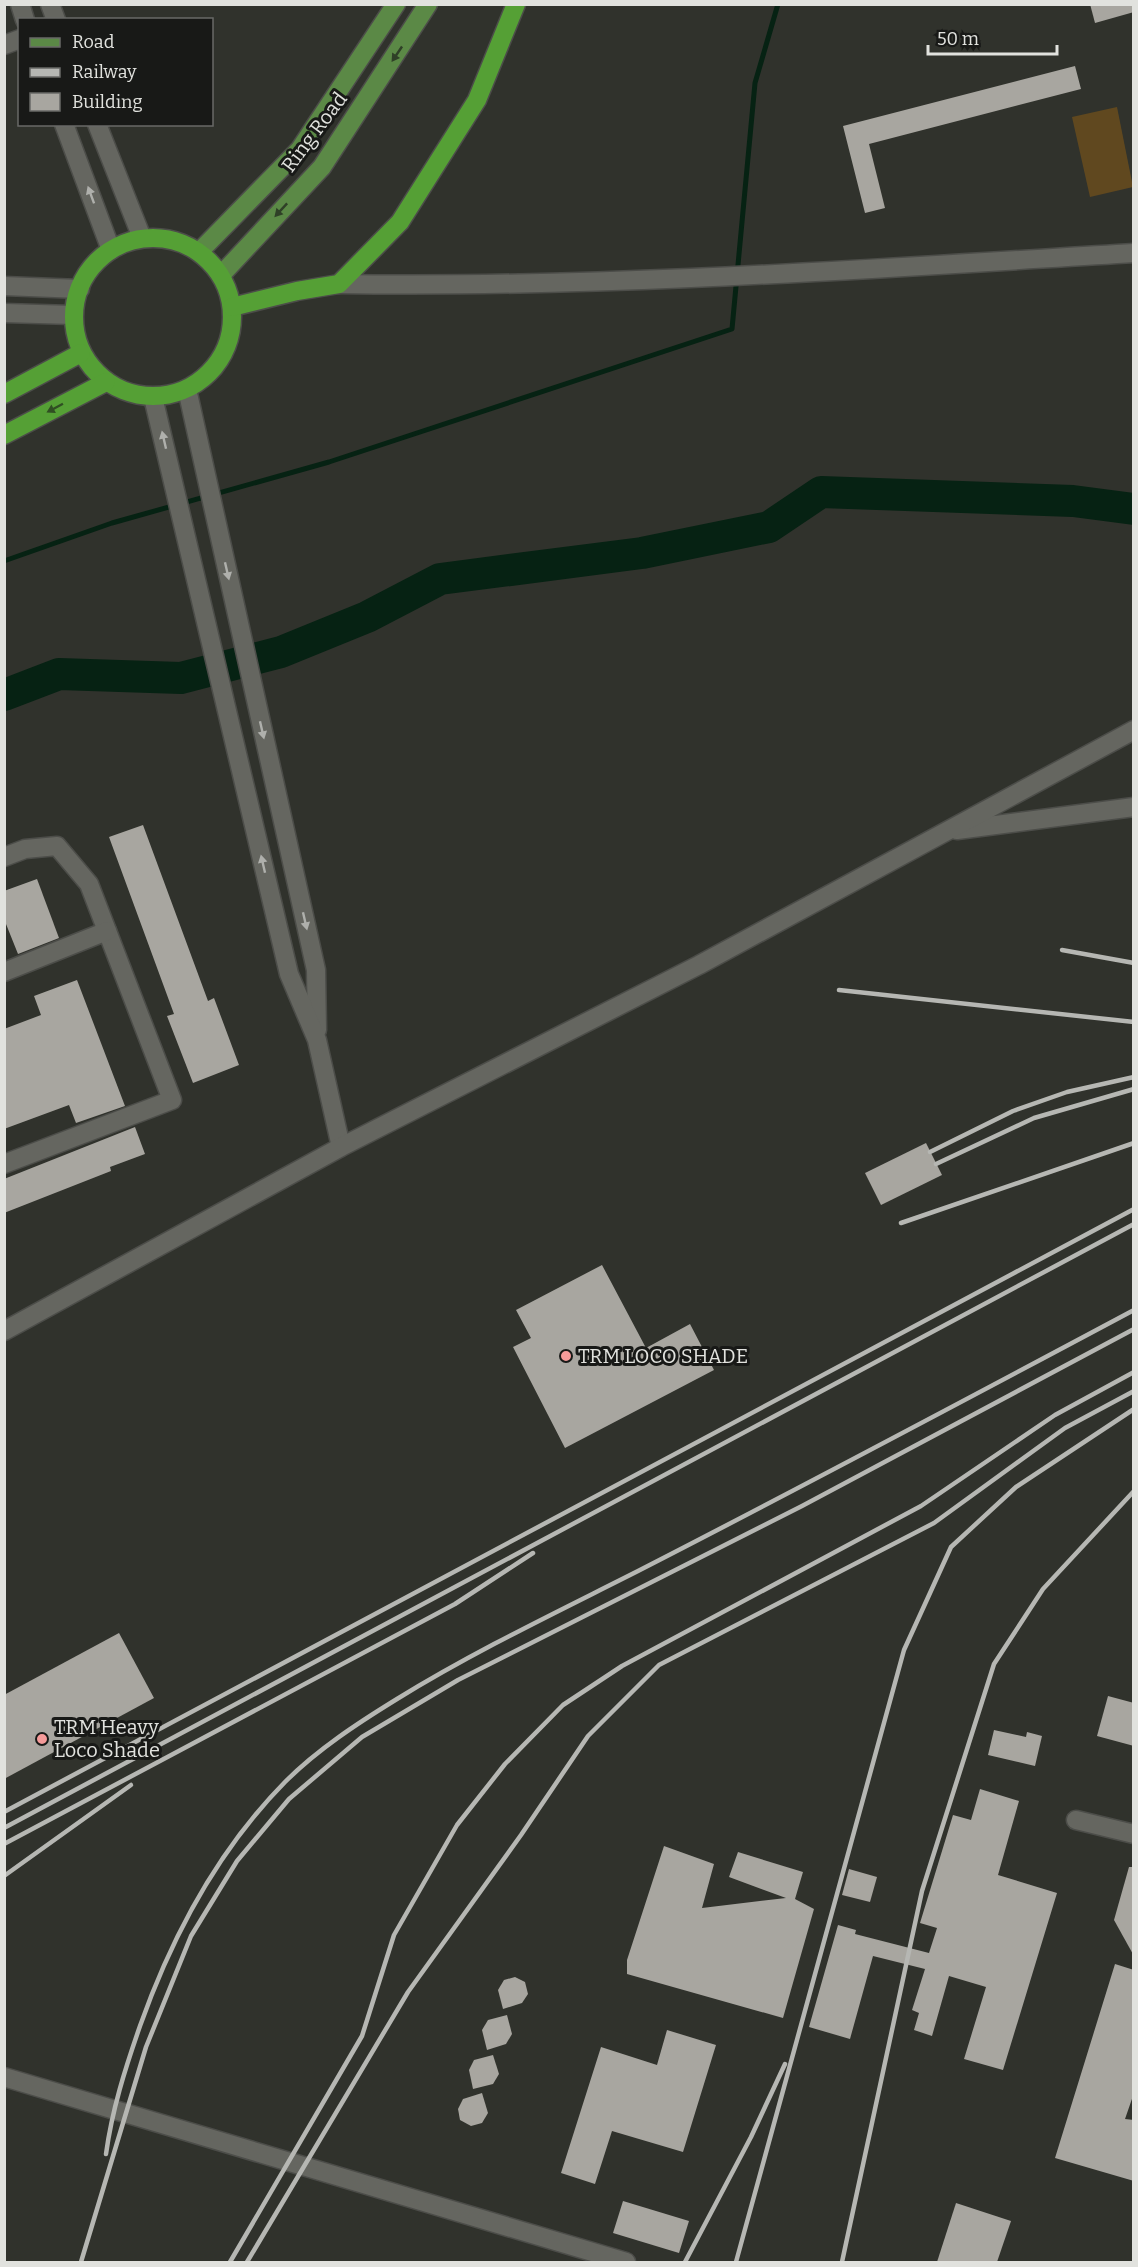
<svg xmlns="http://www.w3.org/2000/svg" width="1138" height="2267" font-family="Bitter,serif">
<rect width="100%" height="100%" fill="#30322c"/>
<polygon fill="#60481f" points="1117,107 1133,187 1090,197 1072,117"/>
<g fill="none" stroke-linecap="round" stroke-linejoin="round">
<polyline stroke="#062213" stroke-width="5" points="4,561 112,523 329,462 732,329 755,83 778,4"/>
<polyline stroke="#062213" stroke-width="32" points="4,695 59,674 181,678 281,652 367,617 440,579 642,553 769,527 821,492 1073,501 1134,509"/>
</g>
<g fill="#a8a6a0">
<polygon points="1090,4 1134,4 1134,12 1095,23"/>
<polygon points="1075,66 1081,89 869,144 885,208 865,213 843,126"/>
<polygon points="143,825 208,1001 214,998 239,1065 193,1083 167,1016 174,1014 109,837"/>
<polygon points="37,879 59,938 18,954 4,919 4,891"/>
<polygon points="77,980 125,1106 76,1123 69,1105 4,1129 4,1029 41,1015 34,996"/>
<polygon points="135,1127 145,1154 110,1167 111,1171 4,1213 4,1179"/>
<polygon points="926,1143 942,1175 881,1205 865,1173"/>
<polygon points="602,1265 646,1348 690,1324 714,1370 565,1448 513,1347 531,1338 516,1310"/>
<polygon points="119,1633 154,1698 4,1779 4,1695"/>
<polygon points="1108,1696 1134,1703 1134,1746 1097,1736"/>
<polygon points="994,1730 1026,1737 1027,1732 1042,1736 1035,1766 988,1755"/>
<polygon points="980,1789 1019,1801 998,1875 1057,1893 1003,2070 964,2059 986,1987 949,1976 932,2036 914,2030 919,2013 912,2010 925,1969 873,1956 850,2039 809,2027 838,1925 856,1930 855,1934 929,1953 937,1928 920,1923 953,1815 971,1820"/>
<polygon points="664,1846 714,1864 702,1908 786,1898 729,1877 738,1852 803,1872 795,1899 814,1909 783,2018 627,1974 627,1960"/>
<polygon points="1129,1867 1134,1867 1134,1956 1114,1920"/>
<polygon points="849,1869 877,1877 870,1902 842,1895"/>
<polygon points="1115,1964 1134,1970 1134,2093 1125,2119 1134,2120 1134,2181 1055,2158"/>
<polygon points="515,1977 525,1982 528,1994 522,2003 503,2009 498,1990 504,1980"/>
<polygon points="507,2015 512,2034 506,2044 487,2050 482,2030 488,2020"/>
<polygon points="667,2030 716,2045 683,2152 612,2131 595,2184 561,2173 601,2047 657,2065"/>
<polygon points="493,2055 499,2074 493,2084 473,2089 469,2070 474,2060"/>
<polygon points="482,2093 488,2113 482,2123 471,2126 460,2120 458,2109 463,2099"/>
<polygon points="623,2201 689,2221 679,2253 613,2233"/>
<polygon points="956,2203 1011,2221 997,2262 937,2262"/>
</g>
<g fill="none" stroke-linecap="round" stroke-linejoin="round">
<g stroke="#4c4d49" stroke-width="21">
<g id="minor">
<polyline points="20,4 25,20"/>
<polyline points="50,4 56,20"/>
<polyline points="4,45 20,39"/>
<polyline points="64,124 111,250"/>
<polyline points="97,124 142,238"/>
<path d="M339,284C604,288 869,269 1134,253"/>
<polyline points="4,286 80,289"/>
<polyline points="4,313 73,315"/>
<polyline points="187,389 316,970 317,1030"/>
<polyline points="153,397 289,974 317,1040 341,1147"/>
<polyline points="957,830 1134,807"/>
<polyline points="4,857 25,849 57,846 89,884 172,1100 4,1164"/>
<polyline points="4,972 107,931"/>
<polyline points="4,1331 341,1147 699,965 1134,730"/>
<polyline points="1076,1820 1134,1834"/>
<polyline points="4,2077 626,2262"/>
</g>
</g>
<g stroke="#4c4d49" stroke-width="21">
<g id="major">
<polyline points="199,252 300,149 396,4"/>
<polyline points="221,275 322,167 428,4"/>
</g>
</g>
<g stroke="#4c4d49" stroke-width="21">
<g id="highway">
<circle cx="153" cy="317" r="79"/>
<polyline points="232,307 297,291 339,284 400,222 477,100 516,4"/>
<polyline points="4,394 81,353"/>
<polyline points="4,435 106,382"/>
</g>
</g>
<use href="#minor" stroke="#656660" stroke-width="18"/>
<use href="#major" stroke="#5b8946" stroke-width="18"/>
<use href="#highway" stroke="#55a035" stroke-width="18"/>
<g stroke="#b6b7b3" stroke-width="4.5">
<polyline points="1062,950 1134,963"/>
<polyline points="839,990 1134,1022"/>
<polyline points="930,1152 1013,1111 1067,1092 1134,1077"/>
<polyline points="936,1164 1034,1118 1134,1089"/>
<polyline points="901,1223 1134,1143"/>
<polyline points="4,1812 1134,1209"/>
<polyline points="4,1828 1134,1224"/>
<polyline points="4,1844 455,1604 533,1553"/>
<polyline points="4,1876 131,1785"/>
<path d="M106,2154C112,2110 125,2069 140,2026C172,1936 217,1851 285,1782C318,1749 358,1723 397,1699C475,1651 557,1612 638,1571C804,1486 969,1398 1134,1310"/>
<polyline points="81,2262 146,2047 191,1936 237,1861 289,1799 362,1737 458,1680 802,1506 1134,1329"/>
<polyline points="230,2262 362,2036 394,1935 457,1825 505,1764 563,1705 622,1666 921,1506 1055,1415 1134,1372"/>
<polyline points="247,2262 408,1992 521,1835 588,1736 659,1665 934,1523 1065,1428 1134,1391"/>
<polyline points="685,2262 751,2137 785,2064"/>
<polyline points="736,2262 904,1650 951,1547 1016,1487 1134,1409"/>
<polyline points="842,2262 922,1891 994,1664 1043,1589 1134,1491"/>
</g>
</g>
<defs><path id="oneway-solid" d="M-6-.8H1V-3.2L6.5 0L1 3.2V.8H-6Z" transform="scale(1.5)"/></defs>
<g fill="#2f4027">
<use href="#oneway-solid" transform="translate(397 54) rotate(124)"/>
<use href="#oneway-solid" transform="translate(281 210) rotate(133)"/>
</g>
<g fill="#afb0ac">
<use href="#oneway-solid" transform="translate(91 195) rotate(-110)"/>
<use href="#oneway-solid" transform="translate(164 440) rotate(-103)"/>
<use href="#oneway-solid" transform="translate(227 571) rotate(77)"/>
<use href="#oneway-solid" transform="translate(262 730) rotate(77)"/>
<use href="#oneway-solid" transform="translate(263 864) rotate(-103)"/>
<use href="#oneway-solid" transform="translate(305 921) rotate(77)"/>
</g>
<use fill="#304f23" href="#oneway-solid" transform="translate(55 408) rotate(152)"/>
<g fill="#f59b9a" stroke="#181917" stroke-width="2">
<circle cx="566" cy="1356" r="6"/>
<circle cx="42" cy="1739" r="6"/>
</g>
<g text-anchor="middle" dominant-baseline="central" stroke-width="6" stroke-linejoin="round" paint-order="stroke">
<g font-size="20" fill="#e1e2de" stroke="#181917">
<text transform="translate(314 132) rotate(-53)">Ring Road</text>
</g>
<g font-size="20" fill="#e1e2de" stroke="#181917" text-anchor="start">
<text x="578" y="1356">TRM LOCO SHADE</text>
<text x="54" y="1727">TRM Heavy<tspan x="54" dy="23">Loco Shade</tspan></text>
</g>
</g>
<rect width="1138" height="2267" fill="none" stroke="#e1e2de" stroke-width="12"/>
<rect x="18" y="18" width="195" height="108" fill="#181917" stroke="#686967" stroke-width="1.5"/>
<rect x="30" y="38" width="30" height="9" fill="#5b8946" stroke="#686967" stroke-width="1.5"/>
<text x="72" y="48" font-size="18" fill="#e1e2de">Road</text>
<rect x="30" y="68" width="30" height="9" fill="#b6b7b3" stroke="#686967" stroke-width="1.5"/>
<text x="72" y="78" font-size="18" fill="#e1e2de">Railway</text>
<rect x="30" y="93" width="30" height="18" fill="#a8a6a0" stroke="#686967" stroke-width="1.5"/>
<text x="72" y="108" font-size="18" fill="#e1e2de">Building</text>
<path d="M928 45v9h129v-9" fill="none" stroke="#e1e2de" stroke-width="3"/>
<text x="937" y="45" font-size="18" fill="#e1e2de" stroke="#181917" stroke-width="4.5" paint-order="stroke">50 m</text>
</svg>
